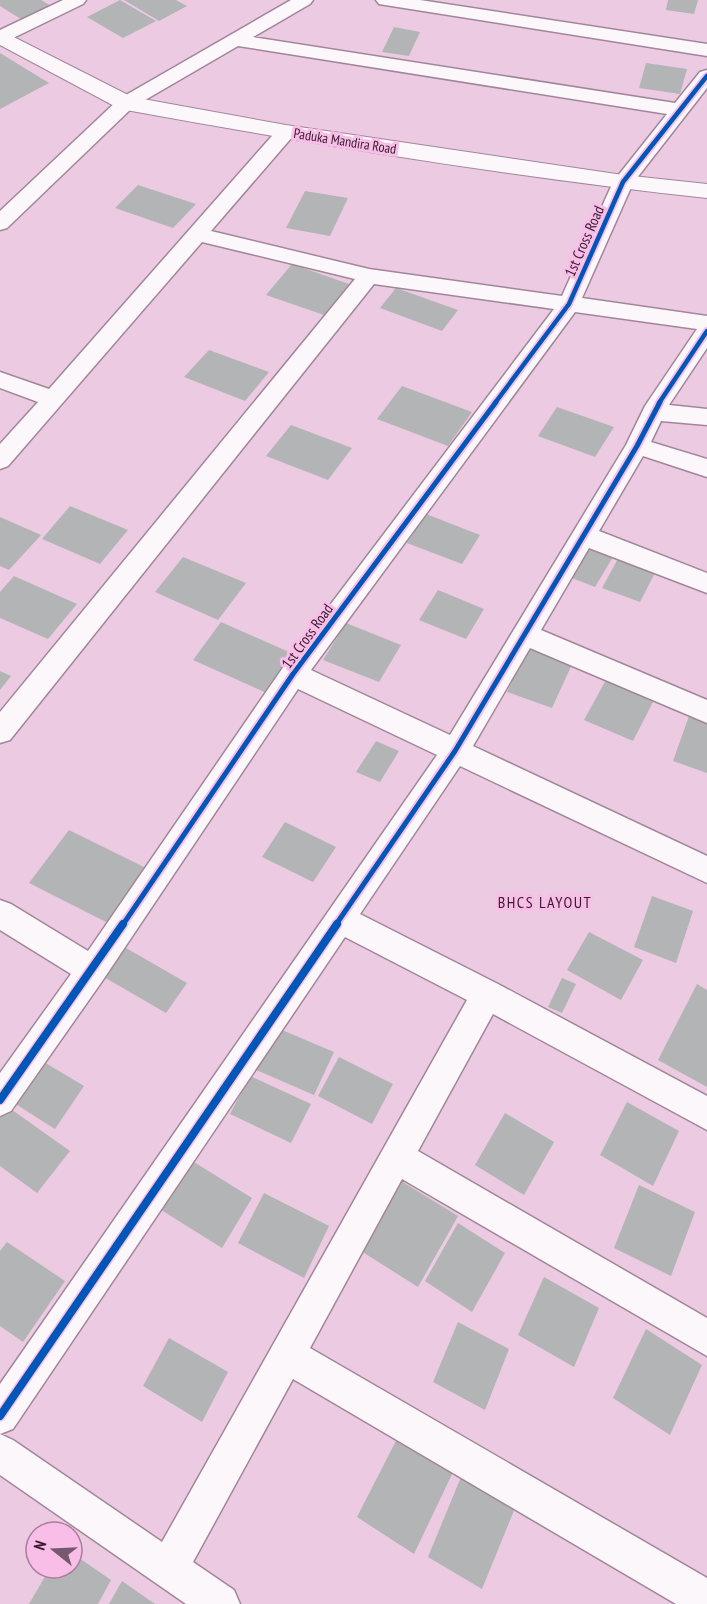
<svg xmlns="http://www.w3.org/2000/svg" width="707" height="1604" font-family="'PT Sans Narrow',sans-serif">
<rect width="100%" height="100%" fill="#eccbe2"/>
<g fill="#b2b4b5">
<polygon points="0,0 41,0 53,7 24,21 0,6"/>
<polygon points="120,0 156,21 123,38 87,17"/>
<polygon points="124,0 176,0 187,6 159,21"/>
<polygon points="668,0 698,0 694,14 666,10"/>
<polygon points="394,27 420,32 409,56 382,52"/>
<polygon points="0,53 49,83 0,109"/>
<polygon points="646,63 687,69 680,94 639,88"/>
<polygon points="138,185 196,204 173,228 115,208"/>
<polygon points="305,191 348,198 330,236 286,228"/>
<polygon points="292,264 349,284 324,315 266,295"/>
<polygon points="396,288 458,310 442,331 380,308"/>
<polygon points="209,350 269,372 245,401 184,377"/>
<polygon points="402,386 472,412 448,446 377,419"/>
<polygon points="557,407 614,427 595,457 538,436"/>
<polygon points="291,425 352,448 328,480 266,456"/>
<polygon points="70,506 128,530 100,564 42,539"/>
<polygon points="426,514 480,535 462,564 407,543"/>
<polygon points="0,517 41,535 9,570 0,566"/>
<polygon points="589,541 616,552 595,587 567,576"/>
<polygon points="620,555 657,569 640,602 602,588"/>
<polygon points="183,557 246,583 218,620 155,592"/>
<polygon points="14,576 77,604 48,639 0,618 0,592"/>
<polygon points="438,590 484,609 466,639 419,620"/>
<polygon points="221,622 298,656 271,695 193,660"/>
<polygon points="346,623 401,645 379,682 323,660"/>
<polygon points="530,645 574,660 552,708 507,692"/>
<polygon points="0,671 11,676 0,690"/>
<polygon points="607,678 655,698 633,741 584,720"/>
<polygon points="689,716 707,722 707,773 673,761"/>
<polygon points="376,741 399,751 380,782 356,772"/>
<polygon points="285,822 336,847 313,882 262,857"/>
<polygon points="69,830 150,870 112,925 29,883"/>
<polygon points="652,896 693,911 676,963 634,947"/>
<polygon points="589,932 643,960 621,1000 567,970"/>
<polygon points="119,944 187,983 166,1013 97,973"/>
<polygon points="562,978 576,984 562,1013 548,1007"/>
<polygon points="697,984 707,990 707,1087 658,1060"/>
<polygon points="275,1027 334,1052 314,1095 254,1069"/>
<polygon points="339,1057 393,1084 372,1124 318,1096"/>
<polygon points="44,1062 84,1086 55,1129 14,1103"/>
<polygon points="250,1076 311,1104 291,1143 230,1114"/>
<polygon points="627,1102 679,1131 653,1186 600,1155"/>
<polygon points="8,1107 70,1151 37,1193 0,1166 0,1116"/>
<polygon points="505,1113 554,1142 524,1195 475,1165"/>
<polygon points="189,1159 252,1198 222,1248 158,1208"/>
<polygon points="401,1181 458,1216 418,1287 361,1251"/>
<polygon points="639,1185 695,1212 671,1276 614,1248"/>
<polygon points="264,1193 329,1226 304,1278 238,1243"/>
<polygon points="458,1223 505,1253 472,1312 425,1281"/>
<polygon points="7,1242 65,1281 23,1342 0,1326 0,1251"/>
<polygon points="544,1277 599,1308 574,1367 518,1335"/>
<polygon points="458,1322 509,1349 485,1410 433,1382"/>
<polygon points="646,1329 702,1365 670,1435 613,1398"/>
<polygon points="169,1338 228,1372 202,1422 143,1386"/>
<polygon points="400,1433 455,1468 414,1554 357,1517"/>
<polygon points="461,1477 515,1508 482,1589 428,1557"/>
<polygon points="72,1553 111,1580 98,1604 29,1604 50,1568 72,1568"/>
<polygon points="122,1581 155,1604 109,1604"/>
</g>
<g fill="none" stroke-linecap="round" stroke-linejoin="round">
<g stroke="#a18699" stroke-width="3">
<g id="minor">
<polygon points="63,0 86,0 83,4 7,41 0,42 0,30"/>
<path d="M291,0H313L310,4L253,37L675,103L700,72L707,70V88L633,183L582,298L707,316V348L669,405L707,409V425L661,421L651,442L707,459V477L643,456L599,531L707,573V593L589,548L541,630L707,700V723L530,648L473,746L707,856V883L460,766L360,914L498,984L707,1096V1130L493,1014L418,1151L707,1318V1356L402,1179L310,1348L707,1578V1604H676L293,1379L193,1562L234,1590L240,1604H186L0,1475V1434L13,1440L162,1542L467,1000L345,937L13,1429L0,1434V1384L437,755L298,689L103,980L11,1111L0,1116V1073L71,974L0,930V900L11,904L88,951L284,666L554,309L374,284L10,740L0,743V712L355,279L202,242L8,466L0,469V444L38,402L0,388V372L49,389L279,128H293L296,132L293,136L211,231L369,269L562,296L613,182L667,114L238,46L133,107L7,228L0,230V211L119,99ZM575,312L697,329L645,406L626,445L450,735L311,670Z"/>
<polygon points="376,0 420,0 707,44 707,56 385,5 379,4"/>
</g>
</g>
<g stroke="#a18699" stroke-width="2">
<path id="tertiary" d="M0,30L132,97L286,125L623,175L707,184V198C512,177 319,145 126,110L118,108L0,45Z"/>
</g>
<use href="#minor" fill="#fcf7fb" fill-rule="evenodd"/>
<use href="#tertiary" fill="#fcf7fb" fill-rule="evenodd"/>
<g stroke="#f9bee7" stroke-width="8">
<g id="cycleway-far2">
<polyline points="495,403 569,304 623,182 707,76"/>
<polyline points="659,403 707,331"/>
</g>
</g>
<g stroke="#f9bee7" stroke-width="9">
<g id="cycleway-far1">
<polyline points="122,926 293,674 496,402"/>
<polyline points="335,926 455,751 637,446 660,402"/>
</g>
</g>
<g stroke="#f9bee7" stroke-width="11">
<g id="cycleway">
<polyline points="0,1100 123,924"/>
<polyline points="0,1416 337,924"/>
</g>
</g>
<use href="#cycleway-far2" stroke="#0057b8" stroke-width="4.5"/>
<use href="#cycleway-far1" stroke="#0057b8" stroke-width="5"/>
<use href="#cycleway" stroke="#0057b8" stroke-width="8"/>
</g>
<g text-anchor="middle" dominant-baseline="central" stroke-width="6" stroke-linejoin="round" paint-order="stroke">
<g font-size="14" fill="#371b2f" stroke="#f9bee7">
<text transform="translate(345 141) rotate(9)">Paduka Mandira Road</text>
</g>
<g font-size="15" fill="#371b2f" stroke="#f9bee7">
<text transform="translate(584 241) rotate(-66)">1st Cross Road</text>
<text transform="translate(307 636) rotate(-54)">1st Cross Road</text>
</g>
<g font-size="16" letter-spacing="1.5" fill="#371b2f" stroke="#f9bee7">
<text x="545" y="902">BHCS LAYOUT</text>
</g>
</g>
<g transform="translate(54 1550) rotate(288)"><circle r="28" fill="#f9bee7" stroke="#ab7d9d" stroke-width="1.5"/>
<path d="M0-4.5L10 22L0 15L-10 22Z" fill="#76596e"/>
<text y="-9" font-size="16" font-weight="bold" text-anchor="middle" fill="#371b2f">N</text>
</g>
</svg>
